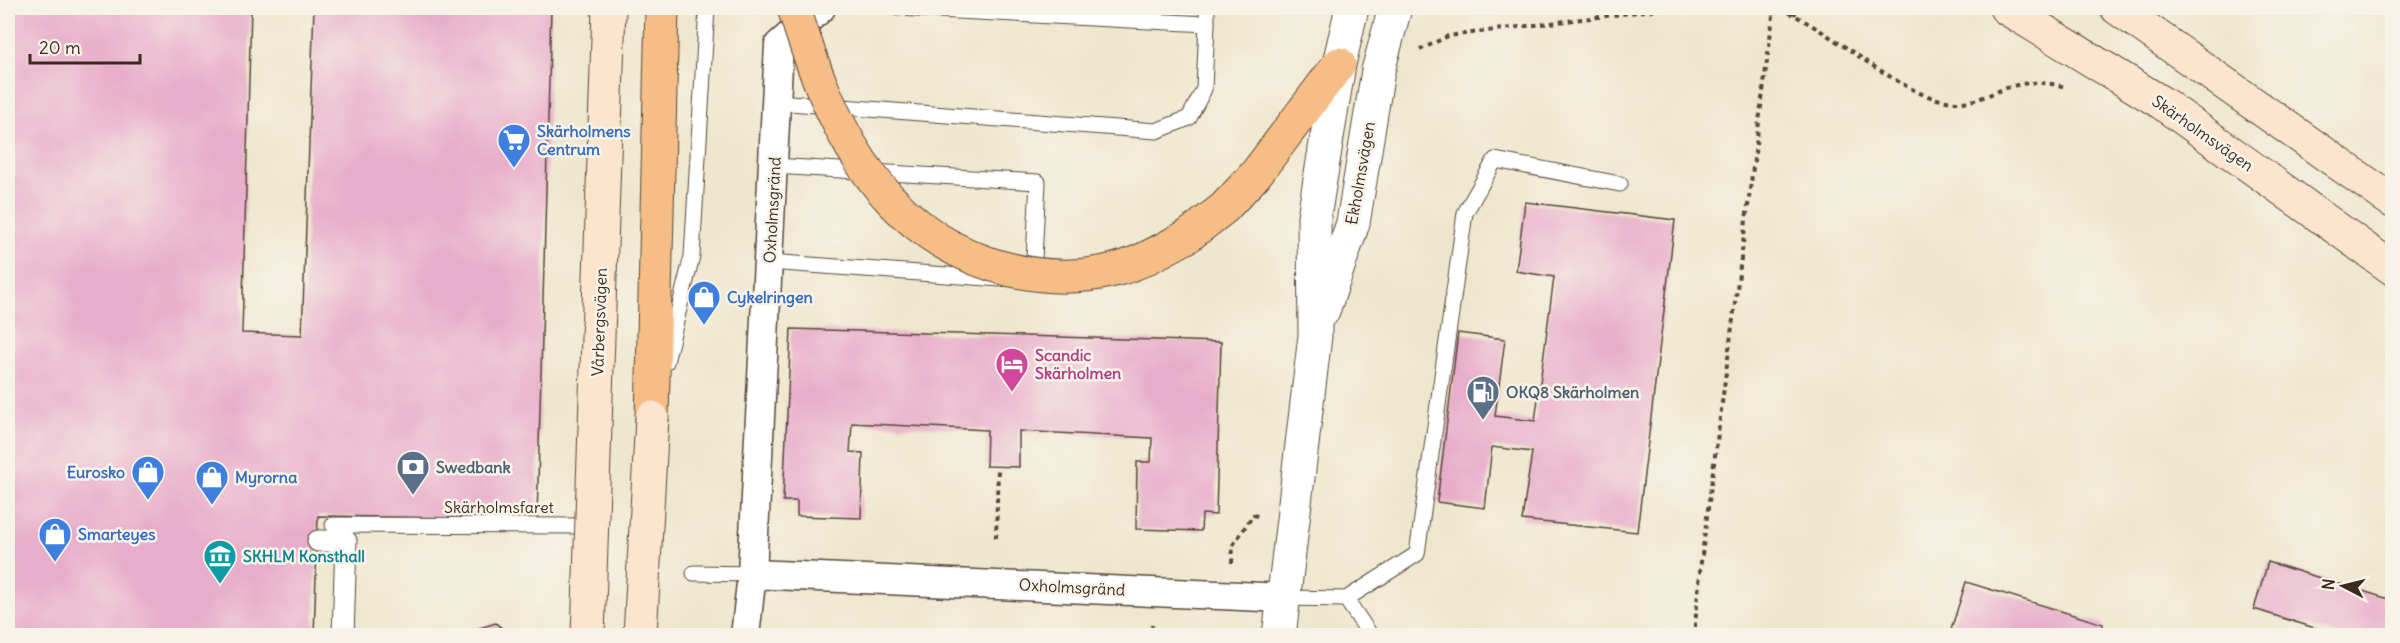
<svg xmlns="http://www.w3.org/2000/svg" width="2400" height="643" font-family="Delius,sans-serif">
<rect width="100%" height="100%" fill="#f7f3e8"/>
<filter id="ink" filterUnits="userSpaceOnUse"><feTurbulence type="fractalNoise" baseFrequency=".0167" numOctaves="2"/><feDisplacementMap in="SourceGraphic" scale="12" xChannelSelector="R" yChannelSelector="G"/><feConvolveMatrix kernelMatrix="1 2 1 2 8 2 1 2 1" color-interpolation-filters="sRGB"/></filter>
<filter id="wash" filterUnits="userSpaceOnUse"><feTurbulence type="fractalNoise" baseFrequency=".008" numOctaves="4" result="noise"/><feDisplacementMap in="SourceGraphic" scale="24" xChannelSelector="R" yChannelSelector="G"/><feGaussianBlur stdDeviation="1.35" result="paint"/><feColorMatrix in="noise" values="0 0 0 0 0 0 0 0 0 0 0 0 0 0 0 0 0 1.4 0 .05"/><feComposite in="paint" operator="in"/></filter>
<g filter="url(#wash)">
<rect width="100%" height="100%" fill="#eee7cd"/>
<g id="blocks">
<g fill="#e8adca">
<polygon points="8,8 251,8 242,333 302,335 314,8 551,8 537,519 318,516 314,636 8,636"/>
<polygon points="1525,202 1675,220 1637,532 1522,520 1532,452 1492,447 1485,508 1437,502 1458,333 1505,339 1495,416 1535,421 1554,277 1516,271"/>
<polygon points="791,329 1221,342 1216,515 1202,514 1201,531 1136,529 1137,462 1151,462 1152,438 1019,431 1019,467 986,466 987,430 852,423 850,452 863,453 861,518 797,516 797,501 783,501"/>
<polygon points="2268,562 2392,600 2392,636 2340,636 2254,609"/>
<polygon points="1966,582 2103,624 2100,636 1949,636"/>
<polygon points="496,623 505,631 503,636 468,636 469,631"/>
</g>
</g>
</g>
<g filter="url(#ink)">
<use href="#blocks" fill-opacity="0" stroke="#564638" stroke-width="1.5"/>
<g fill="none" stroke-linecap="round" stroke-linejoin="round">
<g stroke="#564638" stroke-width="17">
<g id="service">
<polyline points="898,8 1207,24 1207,8"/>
<polyline points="777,102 1156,131 1189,118 1204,89 1207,24"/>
<polyline points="774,166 1038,182 1033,278"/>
<polyline points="769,262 1001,279"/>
<polyline points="666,362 692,256 707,8"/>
<polyline points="333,525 593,526"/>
<polyline points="694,573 752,574"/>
<polyline points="1284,598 1346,599 1417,554 1465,213 1495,160 1620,184"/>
<polyline points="1346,599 1371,636"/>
</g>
</g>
<g stroke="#564638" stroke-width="23">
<polyline id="pedestrian" points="318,541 346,541 343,636"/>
</g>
<g stroke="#564638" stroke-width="31">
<g id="minor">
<polyline points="752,574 1284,598"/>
<polyline points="745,636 752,574 779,45 821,8"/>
</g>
</g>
<g stroke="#564638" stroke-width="35">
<g id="tertiary">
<polyline points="1323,311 1353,223 1378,71 1395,8"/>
<polyline points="1279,636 1315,336 1314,217 1339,64 1352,8"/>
</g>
</g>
<g stroke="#564638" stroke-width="35">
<g id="secondary">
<polyline points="2006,8 2162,103 2392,268"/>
<polyline points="2117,8 2392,201"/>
</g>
</g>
<g stroke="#564638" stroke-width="35">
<g id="motorway">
<polyline points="1188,236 1224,208 1255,175 1339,64"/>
<polyline points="652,418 662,8"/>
</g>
</g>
<g stroke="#564638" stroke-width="4" stroke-dasharray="4.5 4.5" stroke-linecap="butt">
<path d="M1781,8C1812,24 1841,44 1870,64C1898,81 1924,101 1957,102C1977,103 1992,92 2010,87C2027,81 2048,82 2065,87"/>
<polyline points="1794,15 1797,8"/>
<polyline points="1420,50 1448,36 1669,8"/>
<polyline points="996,538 998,467"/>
<polyline points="1232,563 1233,545 1253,515 1258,516"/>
<polyline points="1151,636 1152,625"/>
<polyline points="1694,636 1701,562 1774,8"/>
</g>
<use href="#service" stroke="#fff" stroke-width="15"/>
<use href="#pedestrian" stroke="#fff" stroke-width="21"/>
<use href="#minor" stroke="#fff" stroke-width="28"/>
<use href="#tertiary" stroke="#fff" stroke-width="33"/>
<use href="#secondary" stroke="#fbe5cf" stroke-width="33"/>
<use href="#motorway" stroke="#f6be86" stroke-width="33"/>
<g stroke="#564638" stroke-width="35" stroke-linecap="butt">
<g id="secondary-bridge">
<polyline points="588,636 609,8"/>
<polyline points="640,636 652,418"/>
</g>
</g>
<g stroke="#564638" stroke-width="35" stroke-linecap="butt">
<path id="motorway-bridge" d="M794,8C828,118 875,227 993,265C1032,277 1074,280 1114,270C1140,264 1165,248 1188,236"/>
</g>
<use href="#secondary-bridge" stroke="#fbe5cf" stroke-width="33"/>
<use href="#motorway-bridge" stroke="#f6be86" stroke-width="33"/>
</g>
</g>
<defs>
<g id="supermarket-pin" transform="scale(1.725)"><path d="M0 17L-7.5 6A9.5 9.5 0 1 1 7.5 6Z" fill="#3f7fe0" stroke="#f7f3e8"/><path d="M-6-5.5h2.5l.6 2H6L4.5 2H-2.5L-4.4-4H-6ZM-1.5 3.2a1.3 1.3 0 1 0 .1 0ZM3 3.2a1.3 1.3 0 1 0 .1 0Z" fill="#fff"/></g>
<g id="shop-pin" transform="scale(1.725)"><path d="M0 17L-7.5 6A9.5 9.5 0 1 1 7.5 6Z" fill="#3f7fe0" stroke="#f7f3e8"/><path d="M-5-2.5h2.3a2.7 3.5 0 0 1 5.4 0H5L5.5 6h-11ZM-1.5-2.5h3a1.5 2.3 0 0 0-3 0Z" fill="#fff"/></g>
<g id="hotel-pin" transform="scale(1.725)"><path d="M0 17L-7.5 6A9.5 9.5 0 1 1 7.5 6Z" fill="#d1479c" stroke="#f7f3e8"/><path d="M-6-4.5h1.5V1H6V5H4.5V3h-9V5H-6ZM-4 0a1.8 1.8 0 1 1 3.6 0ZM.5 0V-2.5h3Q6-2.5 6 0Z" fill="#fff"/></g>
<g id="fuel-pin" transform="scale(1.725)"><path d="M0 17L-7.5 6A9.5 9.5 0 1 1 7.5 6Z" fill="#5c6f8a" stroke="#f7f3e8"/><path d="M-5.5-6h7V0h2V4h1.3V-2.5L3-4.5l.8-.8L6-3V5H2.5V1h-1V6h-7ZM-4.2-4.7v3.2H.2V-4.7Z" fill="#fff"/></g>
<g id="bank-pin" transform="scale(1.725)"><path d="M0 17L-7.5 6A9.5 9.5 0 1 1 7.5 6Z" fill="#5c6f8a" stroke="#f7f3e8"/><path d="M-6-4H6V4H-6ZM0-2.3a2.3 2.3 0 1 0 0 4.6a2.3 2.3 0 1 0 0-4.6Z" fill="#fff"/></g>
<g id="museum-pin" transform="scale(1.725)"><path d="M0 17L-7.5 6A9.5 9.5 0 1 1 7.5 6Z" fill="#0f9aa8" stroke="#f7f3e8"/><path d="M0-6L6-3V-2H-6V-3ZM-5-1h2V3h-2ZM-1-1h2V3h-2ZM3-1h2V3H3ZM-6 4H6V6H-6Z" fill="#fff"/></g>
</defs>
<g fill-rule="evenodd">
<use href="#supermarket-pin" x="514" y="140"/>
<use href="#shop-pin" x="704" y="297"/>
<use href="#hotel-pin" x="1012" y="364"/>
<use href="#fuel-pin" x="1483" y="392"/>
<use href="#bank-pin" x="413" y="467"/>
<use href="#shop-pin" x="148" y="472"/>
<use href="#shop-pin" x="212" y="477"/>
<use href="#shop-pin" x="55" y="534"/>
<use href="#museum-pin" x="220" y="556"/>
</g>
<g text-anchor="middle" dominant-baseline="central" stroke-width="5" stroke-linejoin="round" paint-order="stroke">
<g font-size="16" font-weight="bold" fill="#366cbe" stroke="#f7f3e8" text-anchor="start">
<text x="537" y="131">Skärholmens<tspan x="537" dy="18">Centrum</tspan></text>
<text x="727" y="297">Cykelringen</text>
<text x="125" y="472" text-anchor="end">Eurosko</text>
<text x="235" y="477">Myrorna</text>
<text x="78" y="534">Smarteyes</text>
</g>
<g font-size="16" fill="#3b2a1e" stroke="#f7f3e8">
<text transform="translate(2203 133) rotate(35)">Skärholmsvägen</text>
<text transform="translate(1360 173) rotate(-80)">Ekholmsvägen</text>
<text transform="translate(772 210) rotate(-87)">Oxholmsgränd</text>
<text transform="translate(599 322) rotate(-88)">Vårbergsvägen</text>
<text x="499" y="507">Skärholmsfaret</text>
<text transform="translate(1072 587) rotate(3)">Oxholmsgränd</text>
</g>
<g font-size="16" font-weight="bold" fill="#b23c85" stroke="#f7f3e8" text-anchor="start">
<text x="1035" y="355">Scandic<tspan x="1035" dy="18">Skärholmen</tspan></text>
</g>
<g font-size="16" font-weight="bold" fill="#4e5e75" stroke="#f7f3e8" text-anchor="start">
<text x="1506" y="392">OKQ8 Skärholmen</text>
<text x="436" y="467">Swedbank</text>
</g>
<g font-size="16" font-weight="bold" fill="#0d838f" stroke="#f7f3e8" text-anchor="start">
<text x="243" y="556">SKHLM Konsthall</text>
</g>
</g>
<rect width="2400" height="643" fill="none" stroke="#f7f3e8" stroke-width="30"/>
<g transform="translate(2343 586) rotate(277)" stroke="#f7f3e8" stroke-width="4.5" paint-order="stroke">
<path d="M0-4.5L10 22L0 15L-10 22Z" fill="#3b2a1e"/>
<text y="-9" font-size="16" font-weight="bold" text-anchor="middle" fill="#3b2a1e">N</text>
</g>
<path d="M30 54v9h110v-9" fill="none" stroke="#3b2a1e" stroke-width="3"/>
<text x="39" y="54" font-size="18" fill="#3b2a1e" stroke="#f7f3e8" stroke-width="4.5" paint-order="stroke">20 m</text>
</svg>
